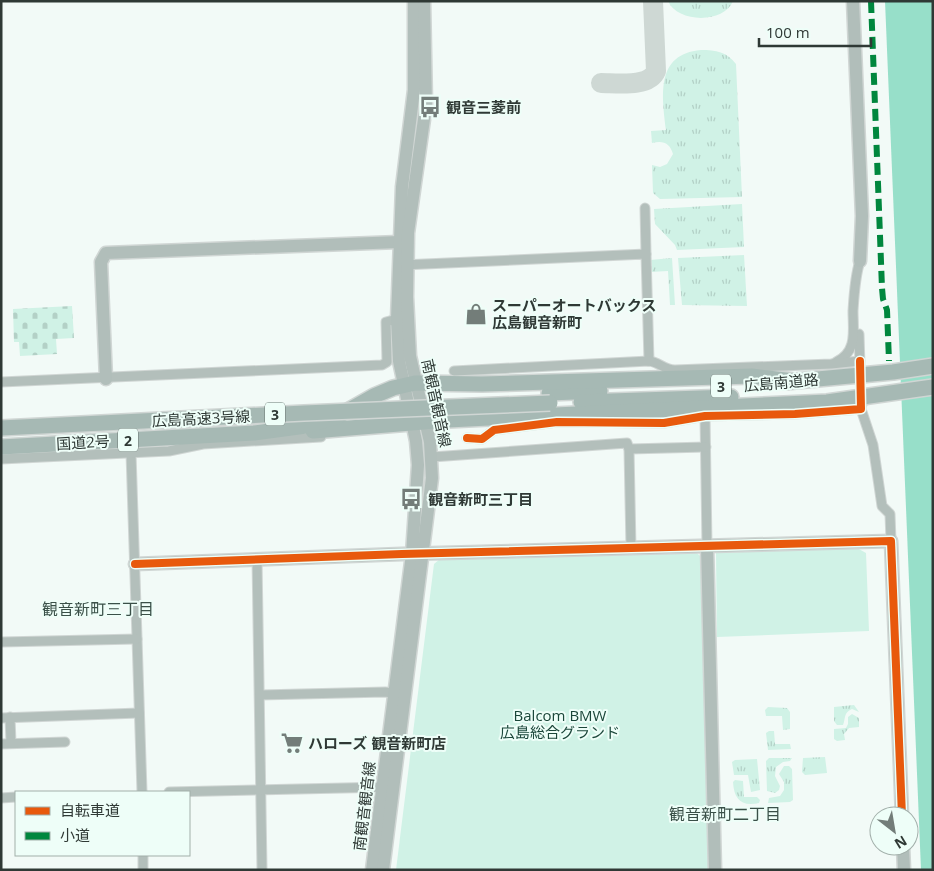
<svg xmlns="http://www.w3.org/2000/svg" width="934" height="871" font-family="'Open Sans','Noto Sans JP',sans-serif">
<defs>
<pattern id="grass-tufts" width="24" height="20" patternUnits="userSpaceOnUse" patternTransform="scale(1.25)"><rect width="24" height="20" fill="#d0f2e6"/><path d="M3 7l-1-3M5 7V3M7 7l1-3M15 17l-1-3M17 17v-4M19 17l1-3" fill="none" stroke="#b3d0c6"/></pattern>
<pattern id="cemetery-stones" width="16" height="16" patternUnits="userSpaceOnUse" patternTransform="scale(1.25)"><rect width="16" height="16" fill="#d0f2e6"/><path d="M2 7V4a2 2 0 0 1 4 0v3zM10 15v-3a2 2 0 0 1 4 0v3z" fill="#b3d0c6"/></pattern>
</defs>
<rect width="100%" height="100%" fill="#f2faf7"/>
<g fill="url(#grass-tufts)">
<path d="M668,1H733C724,24 677,23 668,1Z"/>
<path d="M701,50C716,50 727,52 736,64L742,197L660,199L653,193L652,165L660,167L667,164L673,154C670,143 663,140 652,143L651,131L666,130C662,96 655,54 701,50Z"/>
<polygon points="742,204 744,247 677,250 675,245 655,224 654,209"/>
<polygon points="744,255 747,306 682,305 678,258"/>
<polygon points="672,258 675,305 670,305 668,271 650,272 650,260"/>
<path d="M854,705L859,712L852,709C843,713 846,718 843,725H837L834,721V707Z"/>
<polygon points="768,707 787,708 790,712 790,729 783,730 782,716 766,716 765,710"/>
<polygon points="852,714 859,718 859,727 849,728 844,734 845,740 837,741 834,739 834,729 846,728 848,724 848,717"/>
<polygon points="769,731 774,731 775,744 790,744 791,749 768,750 766,733"/>
<polygon points="825,757 827,773 805,775 802,772 803,758"/>
<polygon points="769,758 792,758 790,761 783,762 776,767 775,776 780,786 779,790 775,793 767,791 766,761"/>
<polygon points="757,759 760,790 751,792 748,775 734,775 732,762 735,760"/>
<polygon points="784,766 789,766 792,769 793,800 790,802 768,803 769,798 780,796 784,790 784,782 779,774"/>
<path d="M735,780L743,781L744,797H757L760,800L759,803C741,807 734,799 733,782Z"/>
</g>
<polygon fill="url(#cemetery-stones)" points="72,306 74,338 56,339 57,354 20,356 19,342 14,342 13,309"/>
<g fill="#d0f2e6">
<polygon points="857,548 866,553 869,631 717,637 716,553"/>
<polygon points="696,552 701,557 710,870 396,870 434,564 440,559"/>
</g>
<polygon fill="#97dfc9" points="885,1 933,1 933,870 921,870"/>
<g fill="none" stroke-linecap="round" stroke-linejoin="round">
<path stroke="#ced8d4" stroke-width="20" d="M601,83C616,83 649,88 656,71L653,1"/>
<polyline stroke="#cbd3d0" stroke-width="9" stroke-dasharray="9 4.5" stroke-linecap="butt" points="860,371 862,401"/>
<g stroke="#d0d6d4" stroke-width="11">
<g id="street">
<polyline points="645,208 646,254"/>
<polyline points="402,265 646,254 649,361"/>
<polyline points="859,334 860,366"/>
<path d="M836,362C858,352 853,330 853,311C854,295 855,276 860,261"/>
<path d="M454,371L649,361C659,362 664,370 675,370L831,364L860,361"/>
<polyline points="1,382 382,365 387,362 386,322 397,319"/>
<polyline points="861,409 873,445 882,506 890,514 891,541"/>
<polyline points="705,416 707,546"/>
<polyline points="467,438 482,439 494,430 557,422 664,423 705,416 795,414 861,409 862,404"/>
<polyline points="629,449 706,447"/>
<polyline points="131,453 142,792"/>
<polyline points="432,457 627,443 629,449 631,548"/>
<polyline points="1,459 169,451 203,444 321,437"/>
<polyline points="257,559 262,870"/>
<polyline points="1,642 137,639"/>
<polyline points="260,695 385,692 400,694"/>
<polyline points="10,717 11,743"/>
<polyline points="1,718 139,713"/>
<polyline points="1,744 65,742"/>
<polyline points="169,792 388,787"/>
<polyline points="1,798 16,797"/>
<polyline points="143,855 143,870"/>
</g>
</g>
<g stroke="#d0d6d4" stroke-width="15">
<g id="secondary">
<polyline points="853,1 862,216 860,261"/>
<polyline points="106,379 101,262 106,253 399,242"/>
<polyline points="707,546 715,870"/>
<polyline points="135,564 402,554 891,541 902,816"/>
<polyline points="903,846 904,870"/>
<polyline points="372,870 412,554 418,465 416,441 399,361 397,319 402,187 414,90 414,1"/>
<polyline points="383,870 432,478 430,442 410,356 407,297 408,233 426,105 424,1"/>
</g>
</g>
<g stroke="#d0d6d4" stroke-width="18">
<g id="highway">
<polyline points="785,382 893,372 933,366"/>
<polyline points="549,393 600,391"/>
<polyline points="581,402 731,397"/>
<polyline points="313,431 448,420 827,402 933,387"/>
<polyline points="1,447 254,433 306,426 337,417 374,396 393,388 415,383 482,384 752,376 794,381"/>
</g>
</g>
<use href="#street" stroke="#b3bfbb" stroke-width="9"/>
<use href="#secondary" stroke="#b1beba" stroke-width="12"/>
<use href="#highway" stroke="#a6b9b4" stroke-width="15"/>
<g stroke="#d0d6d4" stroke-width="18" stroke-linecap="butt">
<polyline id="highway-bridge" points="1,428 304,413 550,403"/>
</g>
<use href="#highway-bridge" stroke="#a6b9b4" stroke-width="15"/>
<polyline stroke="#00873e" stroke-width="6" stroke-dasharray="12 6" stroke-linecap="butt" points="871,1 882,288 883,299 887,310 889,361"/>
<g stroke="#eefef8" stroke-width="11">
<g id="cycleway">
<polyline points="467,438 482,439 494,430 557,422 664,423 705,416 795,414 861,409 860,361"/>
<polyline points="135,564 402,554 891,541 902,816"/>
</g>
</g>
<use href="#cycleway" stroke="#e8590c" stroke-width="8"/>
</g>
<defs>
<g id="bus-bare" transform="scale(1.725)"><path d="M-5-6H5V4H4V6H2V4H-2V6H-4V4H-5ZM-3.5-4V0h7V-4ZM-3.5 1.2v1.5H-2V1.2ZM2 1.2v1.5H3.5V1.2Z" fill="#737d79" stroke="#eefef8" stroke-width="2.5" paint-order="stroke"/></g>
<g id="shop-bare" transform="scale(1.725)"><path d="M-5-2.5h2.3a2.7 3.5 0 0 1 5.4 0H5L5.5 6h-11ZM-1.5-2.5h3a1.5 2.3 0 0 0-3 0Z" fill="#737d79" stroke="#eefef8" stroke-width="2.5" paint-order="stroke"/></g>
<g id="supermarket-bare" transform="scale(1.725)"><path d="M-6-5.5h2.5l.6 2H6L4.5 2H-2.5L-4.4-4H-6ZM-1.5 3.2a1.3 1.3 0 1 0 .1 0ZM3 3.2a1.3 1.3 0 1 0 .1 0Z" fill="#737d79" stroke="#eefef8" stroke-width="2.5" paint-order="stroke"/></g>
</defs>
<g fill-rule="evenodd">
<use href="#bus-bare" x="430" y="107"/>
<use href="#shop-bare" x="476" y="314"/>
<use href="#bus-bare" x="411" y="499"/>
<use href="#supermarket-bare" x="292" y="743"/>
</g>
<g text-anchor="middle" dominant-baseline="central" stroke-width="4" stroke-linejoin="round" paint-order="stroke">
<g fill="#eefef8" stroke="#687470" stroke-width="1">
<rect x="711" y="374.5" width="20" height="23" rx="4"/>
<rect x="265" y="402.5" width="20" height="23" rx="4"/>
<rect x="118" y="428.5" width="20" height="23" rx="4"/>
</g>
<g font-size="14" font-weight="bold" fill="#2f3935">
<text x="721" y="386">3</text>
<text x="275" y="414">3</text>
<text x="128" y="440">2</text>
</g>
<g font-size="15" font-weight="bold" fill="#2f3935" stroke="#eefef8" text-anchor="start">
<text x="446" y="107">観音三菱前</text>
<text x="492" y="305">スーパーオートバックス<tspan x="492" dy="17">広島観音新町</tspan></text>
<text x="428" y="499">観音新町三丁目</text>
<text x="308" y="743">ハローズ 観音新町店</text>
</g>
<g font-size="15" fill="#2f3935" stroke="#eefef8">
<text transform="translate(781 382) rotate(-5)">広島南道路</text>
<text transform="translate(437 403) rotate(78)">南観音観音線</text>
<text transform="translate(201 418) rotate(-3)">広島高速3号線</text>
<text transform="translate(83 442) rotate(-3)">国道2号</text>
<text transform="translate(364 806) rotate(-83)">南観音観音線</text>
</g>
<g font-size="15" fill="#1b473a" stroke="#eefef8">
<text x="560" y="715">Balcom BMW<tspan x="560" dy="17">広島総合グランド</tspan></text>
</g>
<g font-size="16" fill="#3a5048" stroke="#eefef8">
<text x="98" y="609">観音新町三丁目</text>
<text x="725" y="814">観音新町二丁目</text>
</g>
</g>
<rect width="934" height="871" fill="none" stroke="#2f3935" stroke-width="5"/>
<rect x="15" y="791" width="175" height="65" fill="#eefef8" stroke="#a2afaa"/>
<rect x="25" y="807" width="25" height="8" fill="#e8590c" stroke="#a2afaa"/>
<text x="60" y="816" font-size="15" fill="#2f3935">自転車道</text>
<rect x="25" y="832" width="25" height="8" fill="#00873e" stroke="#a2afaa"/>
<text x="60" y="841" font-size="15" fill="#2f3935">小道</text>
<g transform="translate(894 831) rotate(149)"><circle r="24" fill="#eefef8" stroke="#a2afaa"/>
<path d="M0-4L9 19L0 12L-9 19Z" fill="#737d79"/>
<text y="-8" font-size="14" font-weight="bold" text-anchor="middle" fill="#2f3935">N</text>
</g>
<path d="M759 38v8h112v-8" fill="none" stroke="#2f3935" stroke-width="2.5"/>
<text x="766" y="38" font-size="15" fill="#2f3935" stroke="#eefef8" stroke-width="4" paint-order="stroke">100 m</text>
</svg>
